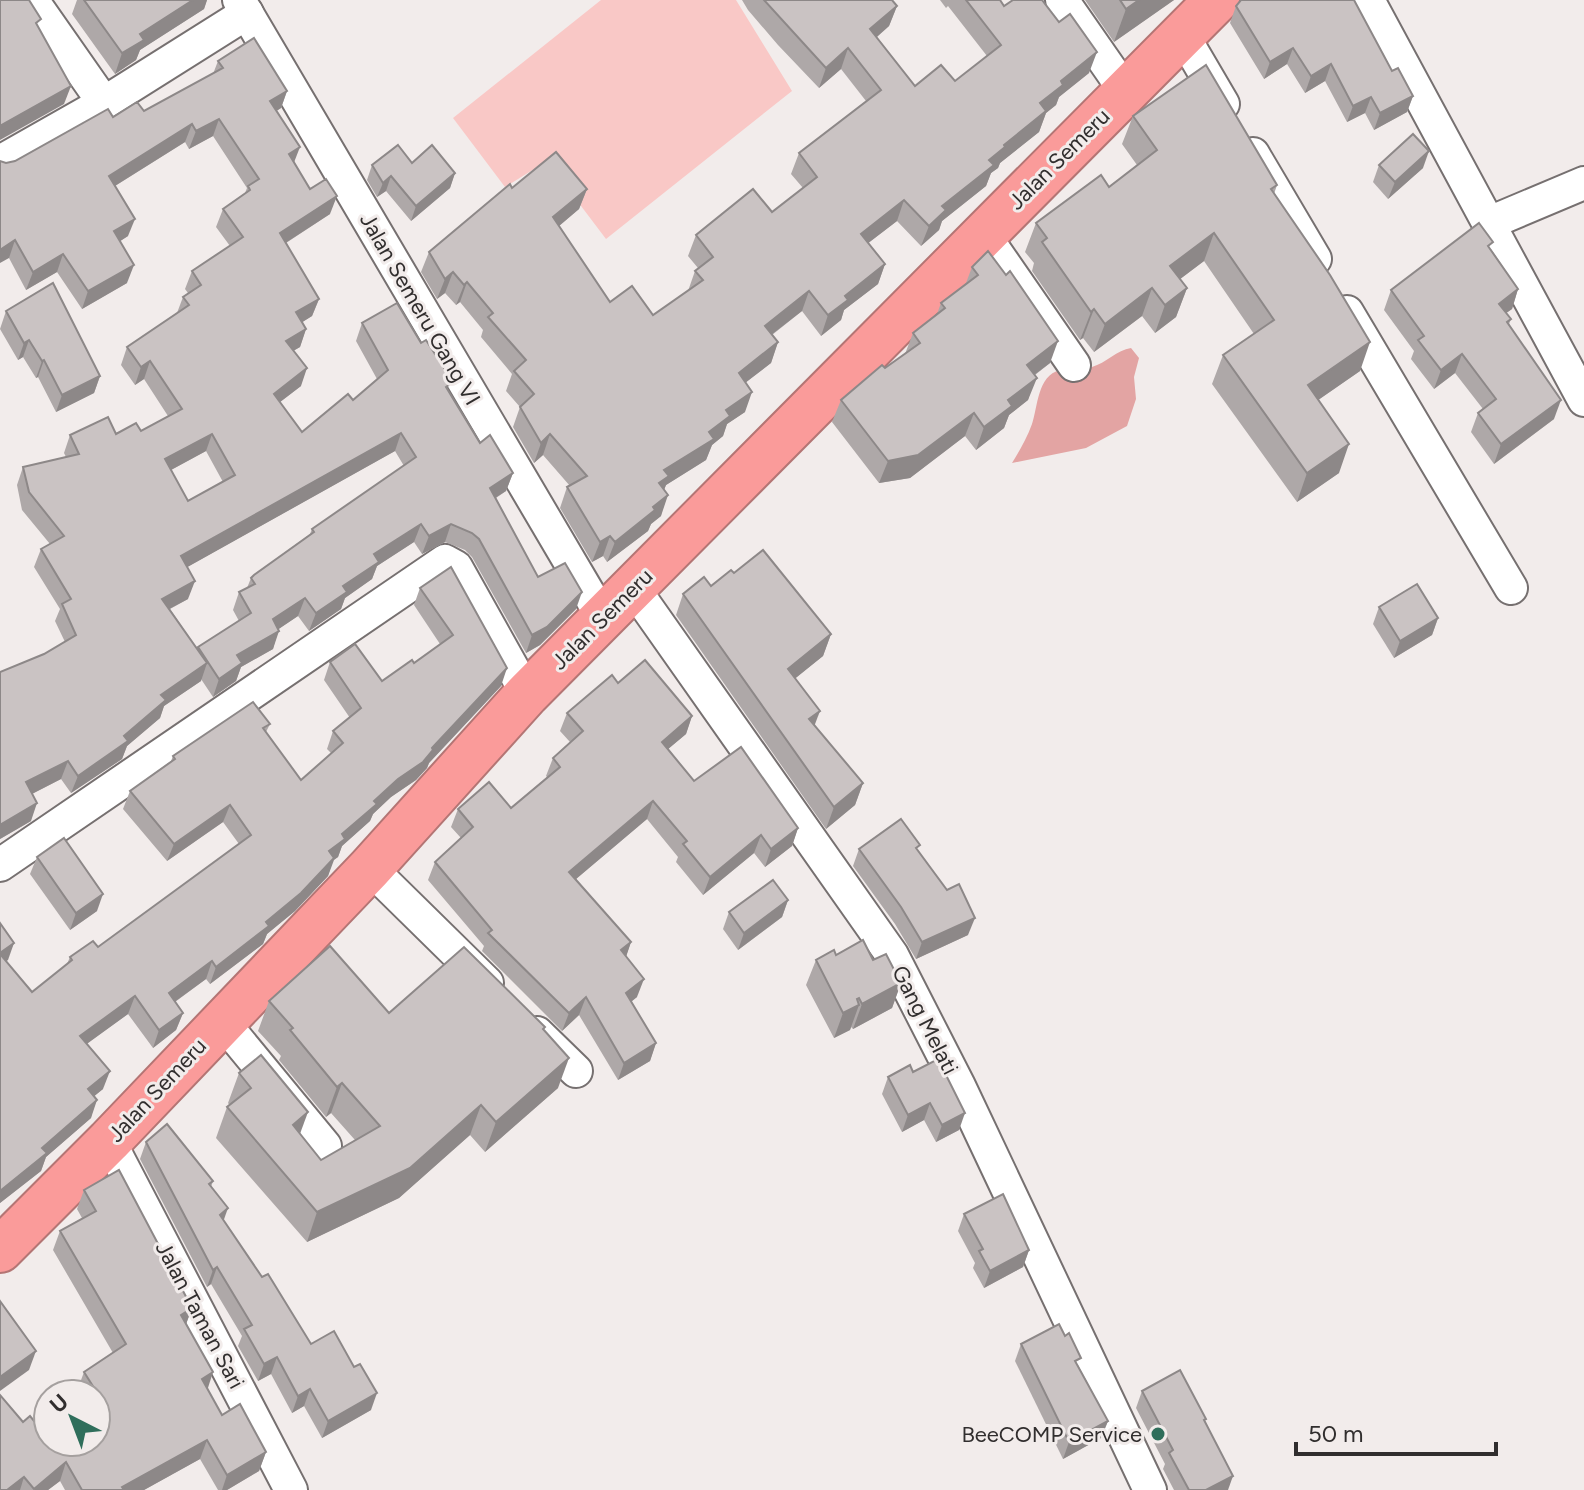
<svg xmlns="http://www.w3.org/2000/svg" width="1584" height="1490" font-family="Figtree,sans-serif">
<rect width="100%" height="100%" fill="#f2eceb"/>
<polygon fill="#f9c8c6" points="601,0 736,0 792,91 606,239 547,161 505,187 453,118"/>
<path fill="#e3a4a3" d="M1131,348L1139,358L1134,377L1136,399L1127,426L1086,448L1012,463C1020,450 1027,438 1032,424C1038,407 1037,376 1060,370C1071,368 1081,371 1092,367C1106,363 1117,350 1131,348Z"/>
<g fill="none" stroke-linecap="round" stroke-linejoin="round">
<g stroke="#767070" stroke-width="36">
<g id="minor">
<polyline points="32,0 104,103"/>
<polyline points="239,0 603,618"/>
<polyline points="1062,0 1126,92"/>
<polyline points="1368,0 1584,400"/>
<polyline points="1182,34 1223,104"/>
<polyline points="1253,154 1315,259"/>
<polyline points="0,162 104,103 247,13"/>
<polyline points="1489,223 1584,183"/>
<polyline points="984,235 1074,365"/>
<polyline points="1347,312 1511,588"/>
<polyline points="634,589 892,955 959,1086 1150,1490"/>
<polyline points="0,865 445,561 456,567 527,694"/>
<polyline points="370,868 487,983"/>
<polyline points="222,1021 325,1146"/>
<polyline points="537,1033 576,1071"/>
<polyline points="109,1141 291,1490"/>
</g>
</g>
<g stroke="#b47574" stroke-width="48">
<polyline id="highway" points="0,1250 109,1141 370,868 527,694 1217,0"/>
</g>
<use href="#minor" stroke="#fff" stroke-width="32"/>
<use href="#highway" stroke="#fa9b9a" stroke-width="44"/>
</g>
<g fill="#aea8a8" fill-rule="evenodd">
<polygon points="77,0 207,0 204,9 140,50 136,60 115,74 72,14"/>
<polygon points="742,0 892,0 897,6 889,26 877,37 915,86 955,81 987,56 948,6 946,8 940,0 1000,0 1004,6 1089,73 1059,97 1056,105 1046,113 1039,132 1000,163 998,168 991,173 986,186 942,221 939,230 921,246 897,221 868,243 885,264 878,284 844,310 841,320 821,336 802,311 772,335 778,342 771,363 746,382 745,412 727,424 723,436 712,445 706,460 666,485 664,490 661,516 651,524 648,531 607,562 603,556 592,562 560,508 567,487 570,486 543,455 534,463 513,427 520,407 506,391 512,374 481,337 483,330 460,302 456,305 445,293 437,299 421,272 429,252 512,188 587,189 579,209 559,226 610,302 653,315 688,291 695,271 698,268 688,256 696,235 772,212 803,188 791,174 799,153 866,101 841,69 819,88 778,45 748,10"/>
<polygon points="1085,0 1174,0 1114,42"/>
<polygon points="1236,6 1392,71 1413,96 1407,112 1374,130 1365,113 1347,122 1325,81 1305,93 1287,64 1264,79 1230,23"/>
<path d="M218,61L287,91L281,108L276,111L294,163L310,189L330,214L286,243L319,299L312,316L302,322L306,329L300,347L293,351L301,386L280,402L302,432L353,400L377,379L356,341L362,323L449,392L480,443L513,473L506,491L496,498L538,577L576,609L540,645L526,653L472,557L465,550L445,542L422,554L414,542L377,566L372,579L345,598L341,609L309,631L298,616L278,629L273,649L241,667L236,681L213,697L201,679V681L164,706L160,718L127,746L122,759L71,793L61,779L32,794L31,821L0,839L44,654L65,642L55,621L60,609L34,567L41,549L50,544L22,510L17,485L23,467L66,457L64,453L70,435L116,434L141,431L168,416L144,379L135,385L121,365L127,347L177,313L183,297L188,293L185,289L192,271L230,246L216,227L223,209L245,193L247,188L213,136L189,149L185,142L115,186L128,236L120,241L127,283L82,309L57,272L26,290L9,258L6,163L15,161L113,117L144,111L213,74ZM206,451L223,482L188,501L171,470ZM395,451L404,466L312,529L310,534L251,578L247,588L239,592L233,610L239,621L198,647V650L170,609L188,599L187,567Z"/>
<polygon points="1133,116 1277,185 1274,194 1360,371 1318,400 1339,473 1297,502 1212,384 1223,355 1254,334 1204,261 1180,279 1187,288 1176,317 1155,333 1142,316 1094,352 1083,338 1080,340 1032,271 1034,263 1025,252 1036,223 1109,187 1137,165 1122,144"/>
<polygon points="412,163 455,173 450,188 411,221 386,191 377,197 367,180 372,165"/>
<polygon points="1379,165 1423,168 1388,199 1373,182"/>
<polygon points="1491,249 1518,289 1512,309 1506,313 1511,319 1509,324 1554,419 1494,464 1471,432 1478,413 1483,409 1455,373 1434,389 1411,359 1414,351 1384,310 1391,290"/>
<polygon points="972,267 1050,363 1035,375 1028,400 1009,415 1004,428 976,450 965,436 910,478 879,483 832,422 841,400 905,354 913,333 937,314 941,303 966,283"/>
<polygon points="6,311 100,376 94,393 56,412 38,377 36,378 23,357 18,360 0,329"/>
<polygon points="734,573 831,634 823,656 795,678 815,726 863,783 855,805 826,829 676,615 683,594 711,586"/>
<polygon points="420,588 501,686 429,763 427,768 416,780 391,797 373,814 370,821 342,846 338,857 333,860 328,876 295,911 267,934 263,944 210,984 206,979 175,1002 183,1013 176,1030 153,1048 128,1014 86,1044 103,1089 94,1096 91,1118 46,1157 41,1171 0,1203 0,923 14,943 6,961 32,992 67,964 70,957 98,947 239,844 223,822 167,861 123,809 130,791 171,761 173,756 270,724 266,732 301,780 331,753 327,749 333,731 350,718 324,680 330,662 382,681 414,663 440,644 414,605"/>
<polygon points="1379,607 1438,618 1432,635 1394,658 1373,624"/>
<polygon points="618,683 692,716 686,734 668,749 694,781 798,828 792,846 765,867 754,853 703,895 676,862 678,857 647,819 576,879 631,942 626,956 637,997 631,1002 656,1043 650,1061 618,1080 579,1015 562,1031 482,951 484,946 428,880 435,862 461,838 451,827 458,809 511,808 547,777 546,776 553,758 570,742 560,731 567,713"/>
<polygon points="859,849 918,850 968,935 916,959 895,924 853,866"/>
<polygon points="37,857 97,911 70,930 30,874"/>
<polygon points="788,900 782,917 738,950 723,929 729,912"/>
<polygon points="836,955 873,960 901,983 892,1008 853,1029 851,1027 850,1030 834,1038 806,985 816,960"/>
<polygon points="269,1001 545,1027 544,1030 558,1088 485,1152 470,1135 399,1198 307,1242 216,1138 227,1107 230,1106 228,1103 239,1073 300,1134 321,1160 355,1140 331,1113 326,1117 279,1060 281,1056 258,1031"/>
<polygon points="913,1072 959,1130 936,1142 924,1120 902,1132 882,1094 888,1077"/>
<polygon points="146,1142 213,1181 211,1187 224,1221 262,1277 311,1344 371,1410 322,1438 304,1406 292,1413 271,1374 258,1381 238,1346 242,1336 211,1284 207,1287 140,1159"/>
<polygon points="84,1190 192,1308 186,1324 207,1389 222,1415 266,1452 259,1471 227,1490 218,1490 200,1459 144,1490 65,1490 60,1481 48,1490 0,1490 23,1422 48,1442 96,1442 96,1394 78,1394 77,1391 84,1372 113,1353 53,1250 60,1231 82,1218 77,1209"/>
<polygon points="964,1214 1029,1250 1023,1267 984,1288 973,1268 975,1263 958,1231"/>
<polygon points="1021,1344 1078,1365 1108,1421 1101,1438 1063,1459 1015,1361"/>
<polygon points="1142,1391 1205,1422 1228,1490 1174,1490 1163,1469 1165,1464 1136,1408"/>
</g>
<g fill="#8d8888">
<polygon points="193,0 207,0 204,9 140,50 136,60 115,74 122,53 140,34"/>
<polygon points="1139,0 1174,0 1114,42 1126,9"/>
<polygon points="897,6 889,26 863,49 870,29"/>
<polygon points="848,48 841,69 819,88 826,68"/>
<polygon points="1293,48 1287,64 1264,79 1270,62"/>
<polygon points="1097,52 1089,73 1059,97 1056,105 1046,113 1039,132 1000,163 998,168 991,173 986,186 942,221 939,230 921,246 929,226 942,206 1004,145 1040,103 1061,81"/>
<polygon points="1331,64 1325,81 1305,93 1311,76"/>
<polygon points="71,86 64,104 0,140 0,126"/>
<polygon points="287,91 281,108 264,119 270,101"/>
<polygon points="1413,96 1407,112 1374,130 1380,113"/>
<polygon points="1371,97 1365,113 1347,122 1353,106"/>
<polygon points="219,119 213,136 189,149 196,131"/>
<polygon points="192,124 185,142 102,194 109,176"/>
<polygon points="300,147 293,165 289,154"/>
<polygon points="1429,151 1423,168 1388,199 1395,182"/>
<polygon points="455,173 450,188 411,221 416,206"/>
<polygon points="391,176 386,191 377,197 383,183"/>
<polygon points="587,189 579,209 546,237 553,217"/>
<polygon points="337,196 330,214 273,251 280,233"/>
<polygon points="904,200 897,221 854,254 861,234"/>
<polygon points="135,219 128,236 108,249 114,231"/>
<polygon points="1214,233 1204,261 1159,295 1170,266"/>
<polygon points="15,240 9,258 0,263 0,250"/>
<polygon points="63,254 57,272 26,290 33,272"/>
<polygon points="885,264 878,284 844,310 841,320 821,336 828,315 845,296"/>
<polygon points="134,265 127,283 82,309 88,291"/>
<polygon points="453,272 445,293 437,299 445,279"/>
<polygon points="467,282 460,302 456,305 464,285"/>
<polygon points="1152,288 1142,316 1094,352 1105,324"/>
<polygon points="1187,288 1176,317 1155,333 1165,305"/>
<polygon points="1518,289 1512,309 1492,323 1499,304"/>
<polygon points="809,291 802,311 757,346 765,326"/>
<polygon points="319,299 312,316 290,330 296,312"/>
<polygon points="1094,309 1083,338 1080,340 1091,312"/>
<polygon points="306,329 300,347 279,359 286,341"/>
<polygon points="29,340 23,357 18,360 24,343"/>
<polygon points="1058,341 1050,363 1018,387 1027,365"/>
<polygon points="778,342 771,363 732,393 739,373"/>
<polygon points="1370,342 1360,371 1298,414 1308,385"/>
<polygon points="1462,354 1455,373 1434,389 1441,370"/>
<polygon points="44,360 38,377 36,378 42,361"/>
<polygon points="150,361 144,379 135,385 141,367"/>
<polygon points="307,368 301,386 267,412 274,394"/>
<polygon points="100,376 94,393 56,412 62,395"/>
<polygon points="1037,378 1028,400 1009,415 1004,428 976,450 984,427 1008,400"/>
<polygon points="752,392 745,412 727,424 723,436 712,445 706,460 666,485 661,497 652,504 664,470 709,432 726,410"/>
<polygon points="1561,400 1554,419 1494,464 1501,444"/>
<polygon points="974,413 965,436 910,478 879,483 888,461"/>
<polygon points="401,433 395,451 175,574 181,556"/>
<polygon points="212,434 206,451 158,477 165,459"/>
<polygon points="550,434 543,455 534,463 541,443"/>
<polygon points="1349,444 1339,473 1297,502 1307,473"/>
<polygon points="513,473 506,491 484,505 490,488"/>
<polygon points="668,495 661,516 651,524 648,531 607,562 615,542 653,507"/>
<polygon points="421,524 414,542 377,566 372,579 345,598 341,609 309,631 316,613 374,554"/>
<polygon points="451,524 445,542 422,554 429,536"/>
<polygon points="610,536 603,556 592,562 600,542"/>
<polygon points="195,581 188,599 156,616 162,599"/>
<polygon points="582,592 576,609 540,645 526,653 532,635"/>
<polygon points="305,598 298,616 267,637 273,619"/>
<polygon points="1438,618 1432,635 1394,658 1400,641"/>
<polygon points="279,631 273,649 241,667 236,681 213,697 219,679 237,655"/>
<polygon points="831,634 823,656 781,690 788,669"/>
<polygon points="207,663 201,681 164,706 160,718 127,746 122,759 71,793 78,776 124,736 161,695"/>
<polygon points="507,668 501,686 429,763 427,768 416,780 391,797 373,814 370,821 342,846 338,857 334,860 328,876 295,911 267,934 263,944 210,984 216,967 266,922 329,851 342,834 374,801 432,748"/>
<polygon points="820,711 812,732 809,719"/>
<polygon points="692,716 686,734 655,760 662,742"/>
<polygon points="68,761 61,779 20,800 26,782"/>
<polygon points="863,783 855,805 826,829 834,807"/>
<polygon points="653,801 647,819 563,890 569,872"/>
<polygon points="37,803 31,821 0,839 0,825"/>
<polygon points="230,805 223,822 167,861 174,844"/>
<polygon points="798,828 792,846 765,867 771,849"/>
<polygon points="761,835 754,853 703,895 710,877"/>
<polygon points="103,894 97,911 70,930 76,913"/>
<polygon points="788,900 782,917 738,950 744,933"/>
<polygon points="975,918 968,935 916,959 922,942"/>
<polygon points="631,942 625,960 621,950"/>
<polygon points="14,943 8,960 0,966 0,953"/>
<polygon points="212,961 206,979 162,1011 169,993"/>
<polygon points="644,979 637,997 619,1011 626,993"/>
<polygon points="901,983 892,1008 853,1029 862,1004"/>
<polygon points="135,996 128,1014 73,1054 80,1036"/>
<polygon points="586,997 579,1015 562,1031 569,1013"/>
<polygon points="859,998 855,1007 859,1005 850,1030 834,1038 843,1013"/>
<polygon points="183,1013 176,1030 153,1048 159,1030"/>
<polygon points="656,1043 650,1061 618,1080 624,1063"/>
<polygon points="569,1058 558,1088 485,1152 496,1122"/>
<polygon points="110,1071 103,1089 81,1107 88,1089"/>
<polygon points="342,1083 331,1113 326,1117 337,1087"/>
<polygon points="97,1100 91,1118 46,1157 41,1171 0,1203 0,1191 42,1148"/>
<polygon points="930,1103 924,1120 902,1132 908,1115"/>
<polygon points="481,1105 470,1135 399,1198 307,1242 317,1212"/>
<polygon points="308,1112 297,1142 293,1125"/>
<polygon points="965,1113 959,1130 936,1142 942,1125"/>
<polygon points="228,1208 222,1225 220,1215"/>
<polygon points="1029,1250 1023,1267 984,1288 990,1271"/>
<polygon points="217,1267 211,1284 207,1287 213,1270"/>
<polygon points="192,1308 185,1327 181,1315"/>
<polygon points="36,1351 29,1370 0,1391 0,1377"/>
<polygon points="277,1357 271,1374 258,1381 264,1364"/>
<polygon points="213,1372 207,1391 202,1379"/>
<polygon points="310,1389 304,1406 292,1413 298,1396"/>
<polygon points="377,1393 371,1410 322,1438 328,1421"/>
<polygon points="1108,1421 1101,1438 1063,1459 1069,1442"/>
<polygon points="207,1440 200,1459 144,1490 121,1490 122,1487"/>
<polygon points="266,1452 259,1471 227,1490 222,1490 227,1475"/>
<polygon points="66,1462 60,1481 48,1490 34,1490"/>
<polygon points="1233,1476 1228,1490 1206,1490"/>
<polygon points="24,1477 20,1490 7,1490"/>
</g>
<g fill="#cac3c3" stroke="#8d8888" stroke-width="2" fill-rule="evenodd">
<polygon points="0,0 29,0 41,19 36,23 71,86 0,126"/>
<polygon points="84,0 193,0 140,34 144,40 122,53"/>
<polygon points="764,0 892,0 897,6 870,29 915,86 941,65 955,81 1001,45 966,0 1000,0 1004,6 1013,0 1042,0 1059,22 1070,14 1097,52 1061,81 1063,85 1040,103 1046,111 1004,145 1005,147 989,160 994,165 942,206 946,210 929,226 904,200 861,234 885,264 845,296 848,300 828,315 809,291 765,326 778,342 739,373 752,392 726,410 730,416 709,432 714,439 664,470 669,476 659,483 668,495 653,507 655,510 615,542 610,536 600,542 567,487 587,476 550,434 541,443 520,407 534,394 514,371 526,360 488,317 493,313 467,282 464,285 453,272 445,279 429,252 510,184 512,188 556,152 587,189 553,217 610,302 632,286 653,315 703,280 695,271 713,257 696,235 753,189 772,212 817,177 799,153 881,90 848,48 826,68"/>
<polygon points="1120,0 1139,0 1126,9"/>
<polygon points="1241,0 1354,0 1392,71 1398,68 1413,96 1380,113 1371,97 1353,106 1331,64 1311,76 1293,48 1270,62 1236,6"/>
<path d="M254,38L287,91L270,101L300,147L289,154L310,189L326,179L337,196L280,233L319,299L296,312L306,329L286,341L307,368L274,394L302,432L348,394L353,400L388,370L362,323L397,303L421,343L426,340L453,382L446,387L480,443L490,435L513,473L490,488L538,577L565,563L582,592L547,627L532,635L479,539L472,533L451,524L429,536L421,524L374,554L379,562L343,586L347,592L316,613L305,598L273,619L279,631L237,655L242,663L219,679L198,647L251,613L239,592L255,584L251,578L254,575L314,532L312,529L416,457L401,433L181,556L195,581L162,599L207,663L161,695L166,700L124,736L128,741L78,776L68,761L26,782L37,803L0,825V672L44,654L76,635L62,604L71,599L41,549L64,536L29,492L23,467L79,454L70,435L108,417L116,434L136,423L141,431L182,409L150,361L141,367L127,347L189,305L183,297L201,285L192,271L243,237L223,209L250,190L248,186L259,179L219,119L196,131L192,124L109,176L135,219L114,231L134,265L88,291L63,254L33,272L15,240L0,250V161L6,163L15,161L108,109L113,117L137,102L144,111L223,68L218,61ZM212,434L235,475L188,501L165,459Z"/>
<polygon points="1206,65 1277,185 1271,189 1330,275 1370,342 1308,385 1349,444 1307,473 1223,355 1274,320 1214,233 1170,266 1187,288 1165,305 1152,288 1105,324 1094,309 1091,312 1042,242 1047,238 1036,223 1101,175 1109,187 1157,150 1133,116"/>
<polygon points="1413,134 1429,151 1395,182 1379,165"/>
<polygon points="398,145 412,163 432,145 455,173 416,206 391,176 383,183 372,165"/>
<polygon points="1479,223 1493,242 1488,246 1518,289 1499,304 1511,319 1507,322 1561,400 1501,444 1478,413 1496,399 1462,354 1441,370 1418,340 1424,336 1391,290"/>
<polygon points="988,251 1006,275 1010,271 1058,341 1027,365 1037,378 1008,400 1012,406 984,427 974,413 918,455 888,461 841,400 882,365 885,368 920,343 913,333 945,308 941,303 978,275 972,267"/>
<polygon points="53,283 100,376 62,395 44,360 42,361 29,340 24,343 6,311"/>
<polygon points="763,550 831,634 788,669 820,711 809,719 863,783 834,807 683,594 704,577 711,586 731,570 734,573"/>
<polygon points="451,567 507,668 432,748 433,750 423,762 398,779 374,801 377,804 342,834 345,839 329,851 334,858 301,893 266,922 269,926 216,967 212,961 169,993 183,1013 159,1030 135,996 80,1036 110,1071 88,1089 97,1100 42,1148 47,1153 0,1191 0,954 32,992 72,960 70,957 93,941 98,947 251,835 230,805 174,844 130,791 175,759 173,756 253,702 270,724 263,728 301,780 343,743 333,731 361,708 330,662 355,644 382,681 412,660 414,663 453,635 420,588"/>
<polygon points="1417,584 1438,618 1400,641 1379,607"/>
<polygon points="645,660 692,716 662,742 694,781 741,747 798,828 771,849 761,835 710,877 683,844 687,841 653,801 569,872 631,942 621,950 644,979 626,993 656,1043 624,1063 586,997 569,1013 488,933 492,930 435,862 473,827 458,809 489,782 511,808 560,767 553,758 583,731 567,713 612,675 618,683"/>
<polygon points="901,819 920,845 916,848 947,890 959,884 975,918 922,942 901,907 859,849"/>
<polygon points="64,838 103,894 76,913 37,857"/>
<polygon points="773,880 788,900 744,933 729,912"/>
<polygon points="0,923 14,943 0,953"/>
<polygon points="863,940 873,960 886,954 901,983 862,1004 859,998 857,999 859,1005 843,1013 816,960 834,950 836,955"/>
<polygon points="330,946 389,1013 464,947 545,1027 543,1029 569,1058 496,1122 481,1105 410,1168 317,1212 227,1107 251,1088 239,1073 261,1055 308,1112 293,1125 321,1160 380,1126 342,1083 337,1087 290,1030 293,1028 269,1001"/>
<polygon points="938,1059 965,1113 942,1125 930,1103 908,1115 888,1077 910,1065 913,1072"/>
<polygon points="167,1124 213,1181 209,1184 228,1208 220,1215 262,1277 268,1274 311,1344 334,1331 354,1367 360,1364 377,1393 328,1421 310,1389 298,1396 277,1357 264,1364 244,1329 252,1325 217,1267 213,1270 146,1142"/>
<polygon points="119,1170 192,1308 181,1315 213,1372 202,1379 222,1415 240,1404 266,1452 227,1475 207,1440 122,1487 124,1490 82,1490 66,1462 34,1489 24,1477 7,1490 0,1490 0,1395 23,1422 30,1416 48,1438 48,1442 96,1442 96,1402 101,1399 84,1372 126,1344 60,1231 96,1211 84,1190"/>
<polygon points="1003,1194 1029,1250 990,1271 979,1251 983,1249 964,1214"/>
<polygon points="0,1301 36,1351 0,1377"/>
<polygon points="1059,1324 1065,1336 1069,1333 1081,1358 1075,1361 1108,1421 1069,1442 1021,1344"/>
<polygon points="1180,1370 1206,1419 1204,1420 1233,1476 1206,1490 1189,1490 1169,1453 1173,1450 1142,1391"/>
</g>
<circle fill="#2f6e5b" stroke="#f2eceb" stroke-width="3" cx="1158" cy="1434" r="8"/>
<g text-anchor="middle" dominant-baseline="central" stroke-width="6" stroke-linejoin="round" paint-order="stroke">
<g font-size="22" fill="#312e2e" stroke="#f2eceb">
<text transform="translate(1059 159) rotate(-45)">Jalan Semeru</text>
<text transform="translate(420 309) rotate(60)">Jalan Semeru Gang VI</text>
<text transform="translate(602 619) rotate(-45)">Jalan Semeru</text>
<text transform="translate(925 1020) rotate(63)">Gang Melati</text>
<text transform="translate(157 1090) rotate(-47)">Jalan Semeru</text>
<text transform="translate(200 1315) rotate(62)">Jalan Taman Sari</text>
</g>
<g font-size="22" fill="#312e2e" stroke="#f2eceb" text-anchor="end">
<text x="1142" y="1434">BeeCOMP Service</text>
</g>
</g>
<g transform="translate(72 1418) rotate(318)"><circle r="38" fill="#f2eceb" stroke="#a5a09f" stroke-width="2"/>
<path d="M0-6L14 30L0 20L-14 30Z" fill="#2f6e5b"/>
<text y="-12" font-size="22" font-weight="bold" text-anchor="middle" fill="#312e2e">U</text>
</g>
<path d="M1296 1442v12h200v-12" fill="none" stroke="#312e2e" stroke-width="4"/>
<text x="1308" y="1442" font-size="24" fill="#312e2e" stroke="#f2eceb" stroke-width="6" paint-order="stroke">50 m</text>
</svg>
